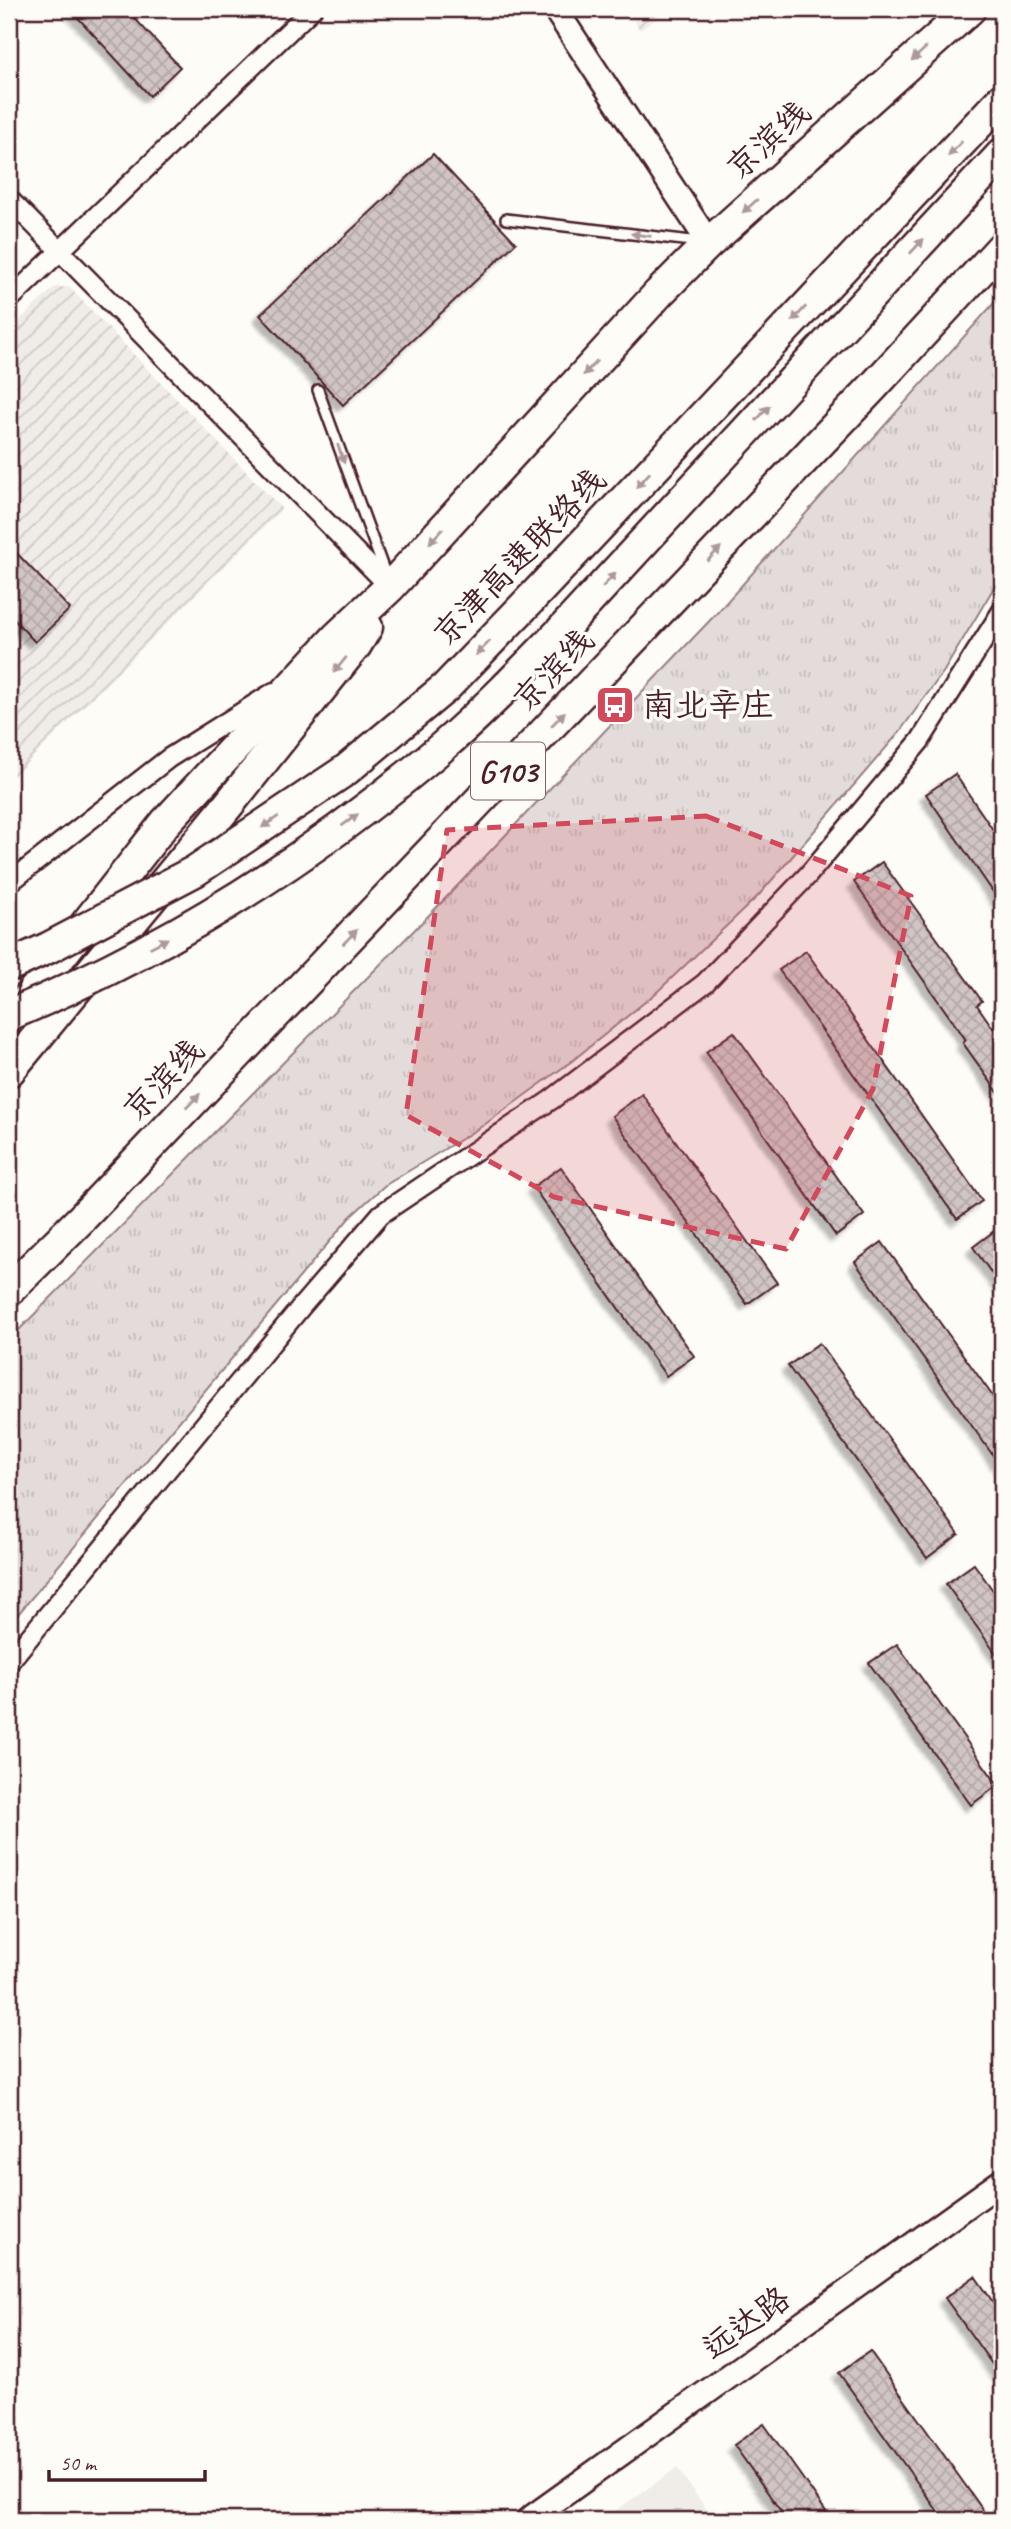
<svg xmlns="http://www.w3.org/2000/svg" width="1011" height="2529" font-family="Caveat,'LXGW WenKai TC',sans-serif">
<defs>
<pattern id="industrial-furrows" width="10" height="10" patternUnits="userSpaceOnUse" patternTransform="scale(1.75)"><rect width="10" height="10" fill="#f0ece8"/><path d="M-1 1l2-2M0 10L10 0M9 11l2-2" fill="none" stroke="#cfcac7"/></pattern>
<pattern id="grass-tufts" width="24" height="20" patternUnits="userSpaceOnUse" patternTransform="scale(1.75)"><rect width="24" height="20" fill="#e3dcda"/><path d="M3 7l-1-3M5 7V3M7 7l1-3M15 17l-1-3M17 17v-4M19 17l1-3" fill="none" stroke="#c4bcbb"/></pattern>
<pattern id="building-cross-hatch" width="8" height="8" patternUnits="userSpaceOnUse" patternTransform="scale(1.75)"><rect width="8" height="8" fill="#d0c5c4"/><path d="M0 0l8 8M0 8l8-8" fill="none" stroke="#b4a9a9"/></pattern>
<filter id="shadow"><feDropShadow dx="-6" dy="6" stdDeviation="2" flood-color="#0004"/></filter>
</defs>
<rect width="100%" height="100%" fill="#fdfcf7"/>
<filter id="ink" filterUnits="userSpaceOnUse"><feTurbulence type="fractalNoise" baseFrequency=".0143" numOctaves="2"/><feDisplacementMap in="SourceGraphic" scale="14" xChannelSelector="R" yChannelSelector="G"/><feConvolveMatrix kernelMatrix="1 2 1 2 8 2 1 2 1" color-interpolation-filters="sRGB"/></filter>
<g filter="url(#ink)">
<polygon fill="#f0ece8" points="677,2468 714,2520 602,2520"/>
<g fill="url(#industrial-furrows)">
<polygon points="627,9 669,9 640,30"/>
<polygon points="55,287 69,287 282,509 9,781 9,330"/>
</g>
<polygon fill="url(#grass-tufts)" stroke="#967e82" stroke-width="2" points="1002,294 1002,574 944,671 898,734 759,895 656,993 572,1061 484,1125 384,1186 350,1217 9,1625 9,1340 440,904 716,614"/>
<g fill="url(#building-cross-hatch)" stroke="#4a1f2b" stroke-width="2" filter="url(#shadow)">
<polygon points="70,9 126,9 180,67 150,96"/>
<polygon points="433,154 516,243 343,405 260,315"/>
<polygon points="9,545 70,609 35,642 9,614"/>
<polygon points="955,774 1002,843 1002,905 926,794"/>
<polygon points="882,862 982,1001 977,1005 1002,1041 1002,1098 963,1043 966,1040 854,882"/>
<polygon points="806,951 982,1201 957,1219 779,970"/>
<polygon points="734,1032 864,1215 836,1236 706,1052"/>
<polygon points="642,1094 777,1283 747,1304 612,1116"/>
<polygon points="561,1167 694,1356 666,1376 533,1187"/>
<polygon points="1002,1225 1002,1288 973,1247"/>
<polygon points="882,1242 1002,1409 1002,1468 855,1262"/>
<polygon points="819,1343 959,1534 927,1558 788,1366"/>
<polygon points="974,1564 1002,1603 1002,1662 946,1584"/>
<polygon points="897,1644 998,1785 971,1805 869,1663"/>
<polygon points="975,2276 1002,2315 1002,2378 945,2298"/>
<polygon points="870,2351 990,2520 944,2520 839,2373"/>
<polygon points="764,2424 832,2520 787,2520 734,2445"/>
</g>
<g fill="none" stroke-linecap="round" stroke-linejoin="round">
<g stroke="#4a1f2b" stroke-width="14">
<g id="service">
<polyline points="506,219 700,242"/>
<polyline points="318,390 386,576"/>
</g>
</g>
<g stroke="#4a1f2b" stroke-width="23">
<g id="minor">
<polyline points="9,199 390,587"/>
<polyline points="9,300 312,9"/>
<polyline points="9,883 169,758 274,692"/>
<polyline points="9,1662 301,1307 381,1214 551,1100 705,983 808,875 920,741 1002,611"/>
</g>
</g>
<g stroke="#4a1f2b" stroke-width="28">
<g id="tertiary">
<polyline points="555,9 709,243"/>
<polyline points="528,2520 1002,2181"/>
</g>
</g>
<g stroke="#4a1f2b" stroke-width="35">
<g id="trunk">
<polyline points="531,599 1002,99"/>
<polyline points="562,630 1002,154"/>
<polyline points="13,1017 165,823 337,637 390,587 659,293 709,243 970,9"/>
<polyline points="9,1071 229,804 356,645 367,627"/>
<polyline points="9,1290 80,1220 873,387 1002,247"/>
</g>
</g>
<use href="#service" stroke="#fdfcf7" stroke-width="9"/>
<use href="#minor" stroke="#fdfcf7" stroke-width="18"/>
<use href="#tertiary" stroke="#fdfcf7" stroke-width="23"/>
<use href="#trunk" stroke="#fdfcf7" stroke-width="30"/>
<g stroke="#4a1f2b" stroke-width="35" stroke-linecap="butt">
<g id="trunk-bridge">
<polyline points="9,966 48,948 195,871 346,770 446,687 531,599"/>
<path d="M9,1015C165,950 312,858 441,748C484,711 523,670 562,630"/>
</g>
</g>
<use href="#trunk-bridge" stroke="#fdfcf7" stroke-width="30"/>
</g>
<defs><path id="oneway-solid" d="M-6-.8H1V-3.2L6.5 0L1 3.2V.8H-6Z" transform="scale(1.75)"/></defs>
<g fill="#ac999b">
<use href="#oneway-solid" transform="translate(919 54) rotate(138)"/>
<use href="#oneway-solid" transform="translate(955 149) rotate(133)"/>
<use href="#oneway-solid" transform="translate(750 206) rotate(138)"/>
<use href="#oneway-solid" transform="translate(641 235) rotate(-173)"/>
<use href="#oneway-solid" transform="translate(917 246) rotate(-47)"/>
<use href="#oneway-solid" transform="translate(799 314) rotate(133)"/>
<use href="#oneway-solid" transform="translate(590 368) rotate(133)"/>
<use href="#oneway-solid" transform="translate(763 413) rotate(-47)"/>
<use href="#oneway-solid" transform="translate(341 454) rotate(70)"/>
<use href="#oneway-solid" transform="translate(643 480) rotate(133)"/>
<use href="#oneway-solid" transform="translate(436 536) rotate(132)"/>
<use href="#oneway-solid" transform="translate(714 554) rotate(-46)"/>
<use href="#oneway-solid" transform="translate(609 580) rotate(-47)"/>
<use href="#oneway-solid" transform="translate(483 648) rotate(134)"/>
<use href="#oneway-solid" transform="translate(340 665) rotate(129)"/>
<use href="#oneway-solid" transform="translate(558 719) rotate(-46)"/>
<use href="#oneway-solid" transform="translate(350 820) rotate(-36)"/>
<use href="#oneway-solid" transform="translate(270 822) rotate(146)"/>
<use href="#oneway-solid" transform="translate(350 937) rotate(-46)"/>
<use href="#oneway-solid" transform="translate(159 943) rotate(-27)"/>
<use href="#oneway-solid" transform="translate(193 1101) rotate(-46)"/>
</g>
</g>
<path fill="#d1495b" fill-opacity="0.2" stroke="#d1495b" stroke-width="5" stroke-dasharray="14 9" stroke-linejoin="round" d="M706,816L911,896L873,1089L786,1249L554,1197L406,1115L447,830Z"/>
<defs>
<g id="bus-square" transform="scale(2.0125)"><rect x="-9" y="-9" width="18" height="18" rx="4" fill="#d1495b" stroke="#fdfcf7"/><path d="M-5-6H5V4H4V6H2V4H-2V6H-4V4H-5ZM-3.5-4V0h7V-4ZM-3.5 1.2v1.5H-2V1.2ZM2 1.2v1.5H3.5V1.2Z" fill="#fff"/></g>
</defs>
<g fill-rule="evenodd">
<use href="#bus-square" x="615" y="705"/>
</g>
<g text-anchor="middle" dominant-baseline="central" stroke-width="7" stroke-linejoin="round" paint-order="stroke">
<rect fill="#fdfcf7" stroke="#806168" stroke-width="2" x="471" y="742.5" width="74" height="57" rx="5"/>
<g font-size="32" font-weight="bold" fill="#4a1f2b">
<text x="508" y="771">G103</text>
</g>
<g font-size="33" fill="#4a1f2b" stroke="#fdfcf7">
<text transform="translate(768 140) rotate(-42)">京滨线</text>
<text transform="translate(519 557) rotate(-46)">京津高速联络线</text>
<text transform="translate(553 670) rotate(-46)">京滨线</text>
<text transform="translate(163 1080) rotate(-46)">京滨线</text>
<text transform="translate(746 2323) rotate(-36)">远达路</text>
</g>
<g font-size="33" fill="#4a1f2b" stroke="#fdfcf7" text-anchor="start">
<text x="642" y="705">南北辛庄</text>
</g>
</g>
<rect width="1011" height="2529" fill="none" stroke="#fdfcf7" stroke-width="35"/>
<rect x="18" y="18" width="976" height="2494" fill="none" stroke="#4a1f2b" stroke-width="2.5" filter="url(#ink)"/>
<path d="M49 2470v10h156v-10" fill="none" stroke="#4a1f2b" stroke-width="3.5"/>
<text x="60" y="2470" font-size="21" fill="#4a1f2b" stroke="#fdfcf7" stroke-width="5" paint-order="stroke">50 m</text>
</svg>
